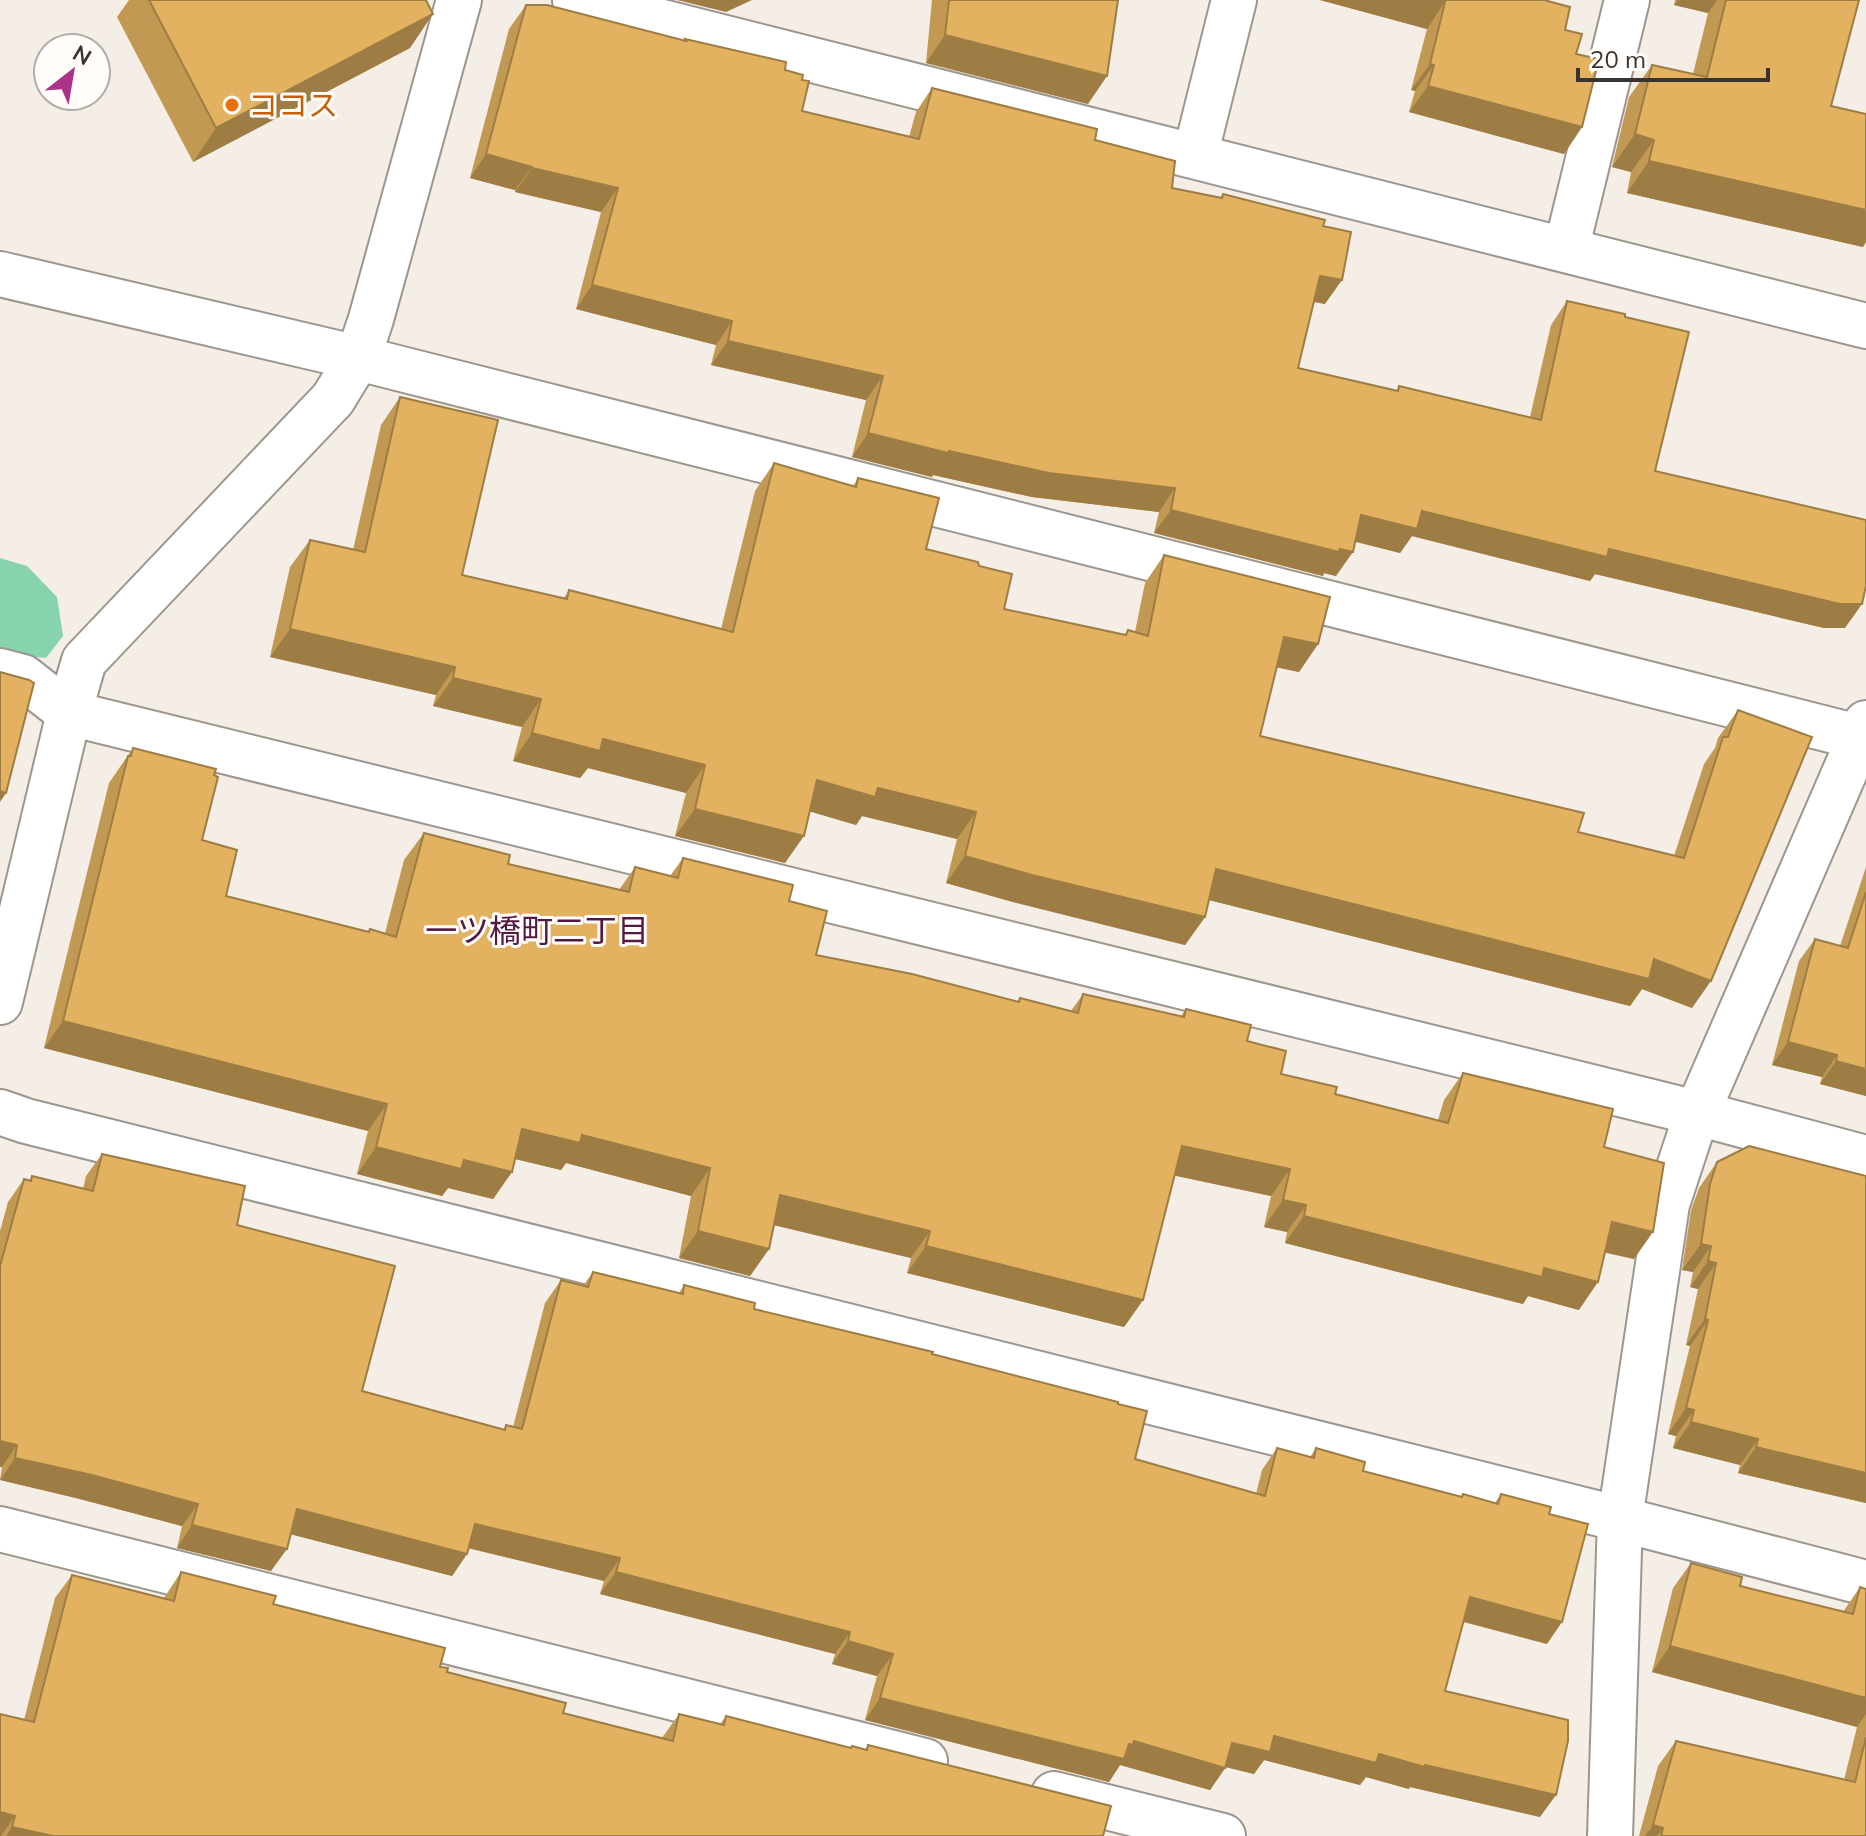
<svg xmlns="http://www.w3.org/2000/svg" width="1866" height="1836" font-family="Mulish,'Noto Sans JP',sans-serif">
<rect width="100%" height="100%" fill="#f4eee7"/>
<polygon fill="#87d3ad" points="0,558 27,566 57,597 63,636 46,658 0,653"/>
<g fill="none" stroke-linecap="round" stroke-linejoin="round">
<g stroke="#9c968f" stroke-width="48">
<g id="street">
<polyline points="575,0 1866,326"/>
<polyline points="1195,156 1234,0"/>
<polyline points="1566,250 1627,0"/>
<polyline points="0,274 358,358 1866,739"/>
<polyline points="0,671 23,677 69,713 1697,1113 1866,1158"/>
<polyline points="0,1002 69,713 84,661 333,399 358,358 371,319 459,0"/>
<polyline points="0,1112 26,1121 1620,1519 1866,1583"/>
<polyline points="0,1529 925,1761"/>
<polyline points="1054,1794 1223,1836"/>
<polyline points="1610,1836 1620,1519 1667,1204 1697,1113 1866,723"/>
</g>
</g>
<use href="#street" stroke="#fff" stroke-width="44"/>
</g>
<g fill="#c29953">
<polygon points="129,0 426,0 410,48 193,162 117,17"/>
<polygon points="932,0 1118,0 1088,104 926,63"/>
<polygon points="1320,0 1544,0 1565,30 1576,54 1582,127 1564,154 1409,112 1415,91 1411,90 1427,29"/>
<polygon points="1675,0 1859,0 1831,106 1863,247 1627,193 1631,172 1612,167 1629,97 1652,65 1693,74 1708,13 1674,5"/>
<polygon points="526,5 684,41 685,39 785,70 802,111 909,137 916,112 932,88 1095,140 1172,188 1220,198 1223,194 1323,226 1325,304 1313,302 1298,368 1396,391 1399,386 1530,417 1551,325 1567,301 1625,317 1655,471 1845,628 1824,628 1595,574 1590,581 1412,536 1400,553 1355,541 1336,576 1324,573 1323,576 1154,533 1159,512 1032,497 933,475 932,477 852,457 866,400 711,365 716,345 576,309 601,212 515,192 515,190 470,178 509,29"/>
<polygon points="400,397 462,575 564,598 569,590 721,629 755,491 774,463 853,486 858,478 926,549 979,566 1004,609 1125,635 1128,630 1135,632 1145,583 1164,555 1318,644 1299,672 1277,667 1260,736 1578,832 1674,856 1704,764 1715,748 1718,738 1738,710 1692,1008 1642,989 1630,1006 1209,900 1205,917 1185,945 1013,902 946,883 957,839 862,816 856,825 810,811 785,863 675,836 686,793 588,768 580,778 513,761 522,727 433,706 436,695 270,657 290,567 310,540 353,550 381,425"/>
<polygon points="133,748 202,840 226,896 368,932 370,929 385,933 404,860 424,833 508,864 619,890 635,867 670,876 683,858 789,901 816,955 1017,1002 1020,998 1071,1011 1083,994 1181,1016 1186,1009 1247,1041 1281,1074 1335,1094 1438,1120 1444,1100 1463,1073 1604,1147 1634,1259 1605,1252 1579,1310 1528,1296 1523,1304 1285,1243 1287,1232 1264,1227 1271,1196 1174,1175 1143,1300 1124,1327 907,1273 911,1258 774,1225 769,1249 750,1276 679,1258 691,1196 566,1163 561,1170 515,1159 512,1172 493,1199 448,1188 442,1196 357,1174 368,1131 44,1048 109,783"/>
<polygon points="1866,867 1866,1096 1820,1084 1822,1077 1772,1065 1799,961 1815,939 1840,946"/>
<polygon points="102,1154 237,1225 362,1391 504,1429 506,1425 513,1427 545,1303 561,1280 583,1286 593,1272 679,1293 684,1285 754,1309 932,1354 1118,1404 1135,1459 1256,1494 1262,1470 1277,1448 1310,1457 1316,1448 1363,1471 1461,1497 1463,1494 1495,1503 1501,1494 1549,1514 1547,1644 1463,1622 1445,1691 1540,1817 1410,1787 1409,1789 1366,1777 1360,1785 1264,1760 1254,1774 1226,1767 1210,1790 1120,1765 1109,1782 865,1720 877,1676 832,1664 835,1654 600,1594 604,1581 469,1548 467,1554 452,1576 291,1534 271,1571 177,1548 182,1526 76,1498 0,1480 2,1467 0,1467 0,1231 8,1202 24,1179 29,1181 32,1176 83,1189 86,1176"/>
<polygon points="1717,1162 1866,1503 1738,1473 1740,1465 1673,1448 1676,1436 1668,1434 1690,1346 1686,1345 1698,1289 1690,1287 1693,1272 1682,1270 1691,1210 1699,1188"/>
<polygon points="1691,1563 1740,1586 1843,1612 1860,1587 1866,1589 1866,1836 1639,1836 1658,1766 1676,1741 1844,1780 1857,1727 1652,1672 1673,1588"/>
<polygon points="181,1572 273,1604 440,1667 447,1672 563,1713 662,1738 679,1714 720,1724 726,1716 850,1748 865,1750 868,1745 1103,1836 0,1836 24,1720 55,1598 72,1575 164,1598"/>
</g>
<g fill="#9e7d44">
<polygon points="677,0 752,0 726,12"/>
<polygon points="1320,0 1438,0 1445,2 1427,29"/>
<polygon points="1678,0 1717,0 1708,13 1674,5"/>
<polygon points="433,14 410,48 193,162 216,128"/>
<polygon points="945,35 1107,76 1088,104 926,63"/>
<polygon points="1430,64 1434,65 1415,91 1411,90"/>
<polygon points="1428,86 1582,127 1564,154 1409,112"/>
<polygon points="1635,134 1654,140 1631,172 1612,167"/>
<polygon points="486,154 532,167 515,190 470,178"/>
<polygon points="1649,161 1866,210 1866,242 1863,247 1627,193"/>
<polygon points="532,168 618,188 601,212 515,192"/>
<polygon points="1320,276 1342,280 1325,304 1303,299"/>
<polygon points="592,285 732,321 716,345 576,309"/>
<polygon points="728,341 883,376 866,400 711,365"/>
<polygon points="868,433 949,451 1175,488 1159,512 1032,497 933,475 932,477 852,457"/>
<polygon points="1171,510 1353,552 1336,576 1324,573 1323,576 1154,533"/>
<polygon points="1422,511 1609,549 1862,604 1845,628 1824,628 1595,574 1590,581 1412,536 1400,553 1344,539 1361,515"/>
<polygon points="290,629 455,667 436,695 270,657"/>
<polygon points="1284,637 1318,644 1299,672 1265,665"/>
<polygon points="453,678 541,699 522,727 433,706"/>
<polygon points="532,733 603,739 705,765 686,793 588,768 580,778 513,761"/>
<polygon points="817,780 878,788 976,812 957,839 862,816 856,825 798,808"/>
<polygon points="0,791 6,793 0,802"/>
<polygon points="695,809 804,836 785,863 675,836"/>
<polygon points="965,856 1205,917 1185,945 1013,902 946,883"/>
<polygon points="1216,869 1654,959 1711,981 1692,1008 1642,989 1630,1006 1197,897"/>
<polygon points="63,1021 387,1104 368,1131 44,1048"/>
<polygon points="1788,1042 1837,1055 1822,1077 1772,1065"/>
<polygon points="1836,1061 1866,1069 1866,1096 1820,1084"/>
<polygon points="522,1129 582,1135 710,1168 691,1196 566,1163 561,1170 503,1156"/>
<polygon points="1182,1146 1290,1169 1271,1196 1162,1173"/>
<polygon points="376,1147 464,1160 512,1172 493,1199 448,1188 442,1196 357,1174"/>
<polygon points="780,1195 930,1231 911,1258 761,1222"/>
<polygon points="1283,1200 1306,1205 1287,1232 1264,1227"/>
<polygon points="1304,1216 1544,1268 1598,1282 1579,1310 1528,1296 1523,1304 1285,1243"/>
<polygon points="1612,1222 1653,1232 1634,1259 1593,1250"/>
<polygon points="698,1231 769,1249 750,1276 679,1258"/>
<polygon points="1701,1244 1711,1246 1693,1272 1682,1270"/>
<polygon points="926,1246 1143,1300 1124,1327 907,1273"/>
<polygon points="1708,1261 1716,1263 1698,1289 1690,1287"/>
<polygon points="1705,1319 1708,1320 1690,1346 1686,1345"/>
<polygon points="1686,1408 1694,1410 1676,1436 1668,1434"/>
<polygon points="1691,1422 1758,1439 1740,1465 1673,1448"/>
<polygon points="0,1441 17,1445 2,1467 0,1467"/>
<polygon points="1756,1447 1866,1473 1866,1503 1738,1473"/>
<polygon points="15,1458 92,1475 198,1504 182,1526 76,1498 0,1480"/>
<polygon points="297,1509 467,1554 452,1576 282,1532"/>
<polygon points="475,1524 620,1558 604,1581 459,1546"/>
<polygon points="192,1525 287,1549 271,1571 177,1548"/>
<polygon points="616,1572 850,1632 835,1654 600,1594"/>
<polygon points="1470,1597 1562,1622 1547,1644 1454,1619"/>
<polygon points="848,1641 893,1654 877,1676 832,1664"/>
<polygon points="1670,1646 1866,1698 1866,1714 1857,1727 1652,1672"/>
<polygon points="880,1698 1129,1744 1134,1741 1225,1768 1210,1790 1120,1765 1109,1782 865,1720"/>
<polygon points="1274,1736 1379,1754 1556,1795 1540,1817 1410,1787 1409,1789 1366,1777 1360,1785 1264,1760 1254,1774 1217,1765 1232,1743"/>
<polygon points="0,1812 15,1816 1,1836 0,1836"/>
<polygon points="1653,1825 1663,1828 1657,1836 1645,1836"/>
<polygon points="12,1827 53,1836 6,1836"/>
</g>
<g fill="#e2b261" stroke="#9e7d44" stroke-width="2">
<polygon points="149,0 426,0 433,14 216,128"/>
<polygon points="949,0 1118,0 1107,76 945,35"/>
<polygon points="1438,0 1544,0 1570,7 1565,30 1582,34 1576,54 1599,59 1582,127 1428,86 1434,65 1430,64 1445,2"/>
<polygon points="1726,0 1859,0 1831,106 1866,114 1866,210 1649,161 1654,140 1635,134 1652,65 1707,77"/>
<polygon points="526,5 547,5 686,41 685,39 786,62 785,70 803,75 802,80 809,81 802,111 919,139 932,88 1097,129 1095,140 1175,161 1172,188 1222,198 1223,194 1325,220 1323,226 1351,232 1342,280 1320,276 1298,368 1398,391 1399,386 1541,420 1567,301 1625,314 1625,317 1689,332 1655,471 1866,520 1866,586 1862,604 1840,604 1609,549 1607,557 1422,511 1417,529 1361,515 1353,552 1340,549 1339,552 1171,510 1175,488 1049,473 949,451 948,453 868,433 883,376 728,341 732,321 592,285 618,188 532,168 532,167 486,154"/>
<polygon points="400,397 498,420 462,575 567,599 569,590 733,632 774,463 856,487 858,478 939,498 926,549 978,562 979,566 1012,574 1004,609 1126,635 1128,630 1148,636 1164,555 1330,597 1318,644 1284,637 1260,736 1584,813 1578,832 1684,858 1723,737 1728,737 1738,710 1812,737 1711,981 1654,959 1649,979 1216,869 1205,917 1032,875 965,856 976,812 878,788 875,797 817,780 804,836 695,809 705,765 603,739 600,751 532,733 541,699 453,678 455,667 290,629 310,540 365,552"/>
<polygon points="0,672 29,680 34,683 6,793 0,791"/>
<polygon points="133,748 216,769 214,775 218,777 202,840 237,850 226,896 369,932 370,929 396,937 424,833 510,855 508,864 629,892 635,867 678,878 683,858 793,885 789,901 827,911 816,955 912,974 1019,1002 1020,998 1078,1013 1083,994 1184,1017 1186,1009 1251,1025 1247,1041 1286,1051 1281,1074 1337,1087 1335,1094 1448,1123 1463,1073 1613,1109 1604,1147 1664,1163 1653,1232 1612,1222 1598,1282 1544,1268 1542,1277 1304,1216 1306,1205 1283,1200 1290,1169 1182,1146 1143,1300 926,1246 930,1231 780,1195 769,1249 698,1231 710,1168 582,1135 580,1143 522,1129 512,1172 464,1160 461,1169 376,1147 387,1104 63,1021 128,756 131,756"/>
<polygon points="1866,892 1866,1069 1836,1061 1837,1055 1788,1042 1815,939 1848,948"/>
<polygon points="1749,1146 1866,1176 1866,1473 1756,1447 1758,1439 1691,1422 1694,1410 1686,1408 1708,1320 1705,1319 1716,1263 1708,1261 1711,1246 1701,1244 1710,1184 1717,1162"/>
<polygon points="102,1154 245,1186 237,1225 395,1266 362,1391 505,1430 506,1425 522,1429 561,1280 588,1287 593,1272 683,1294 684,1285 755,1303 754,1309 933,1352 932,1354 1118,1402 1118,1404 1147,1411 1135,1459 1265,1496 1277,1448 1314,1458 1316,1448 1365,1462 1363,1471 1462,1497 1463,1494 1498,1504 1501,1494 1551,1507 1549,1514 1588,1524 1562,1622 1470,1597 1445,1691 1568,1720 1568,1741 1556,1795 1425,1765 1425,1767 1379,1754 1376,1763 1274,1736 1270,1752 1232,1743 1225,1768 1134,1741 1133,1745 1129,1744 1124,1759 880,1698 893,1654 848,1641 850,1632 616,1572 620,1558 475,1524 467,1554 297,1509 287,1549 192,1525 198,1504 92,1475 15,1458 17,1445 0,1441 0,1266 24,1179 31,1181 32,1176 93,1191"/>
<polygon points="1691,1563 1742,1577 1740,1586 1853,1614 1860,1587 1866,1589 1866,1698 1670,1646"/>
<polygon points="181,1572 276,1596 273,1604 445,1648 440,1667 448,1668 447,1672 566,1703 563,1713 673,1741 679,1714 724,1725 726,1716 851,1748 852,1746 867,1750 868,1745 1111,1806 1103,1836 53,1836 12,1827 15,1816 0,1812 0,1714 34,1722 72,1575 174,1601"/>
<polygon points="1866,1737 1866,1836 1661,1836 1663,1828 1653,1825 1676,1741 1855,1782"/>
</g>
<circle fill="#e8710a" stroke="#fffcf9" stroke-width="3" cx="232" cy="105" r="8"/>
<g text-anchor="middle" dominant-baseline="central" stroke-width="6" stroke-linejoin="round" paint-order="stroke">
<g font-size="30" fill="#c56008" stroke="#fffcf9" text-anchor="start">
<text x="248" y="105">ココス</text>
</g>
<g font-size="32" fill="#521942" stroke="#fffcf9">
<text x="537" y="930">一ツ橋町二丁目</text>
</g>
</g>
<g transform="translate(72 72) rotate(31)"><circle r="38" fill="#fffcf9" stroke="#afaca9" stroke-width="2"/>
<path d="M0-6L14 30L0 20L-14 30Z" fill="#a93389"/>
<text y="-12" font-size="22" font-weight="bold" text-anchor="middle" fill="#363330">N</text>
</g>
<path d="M1578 68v12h190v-12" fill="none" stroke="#363330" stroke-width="4"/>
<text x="1590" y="68" font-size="24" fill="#363330" stroke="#fffcf9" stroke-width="6" paint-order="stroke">20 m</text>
</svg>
